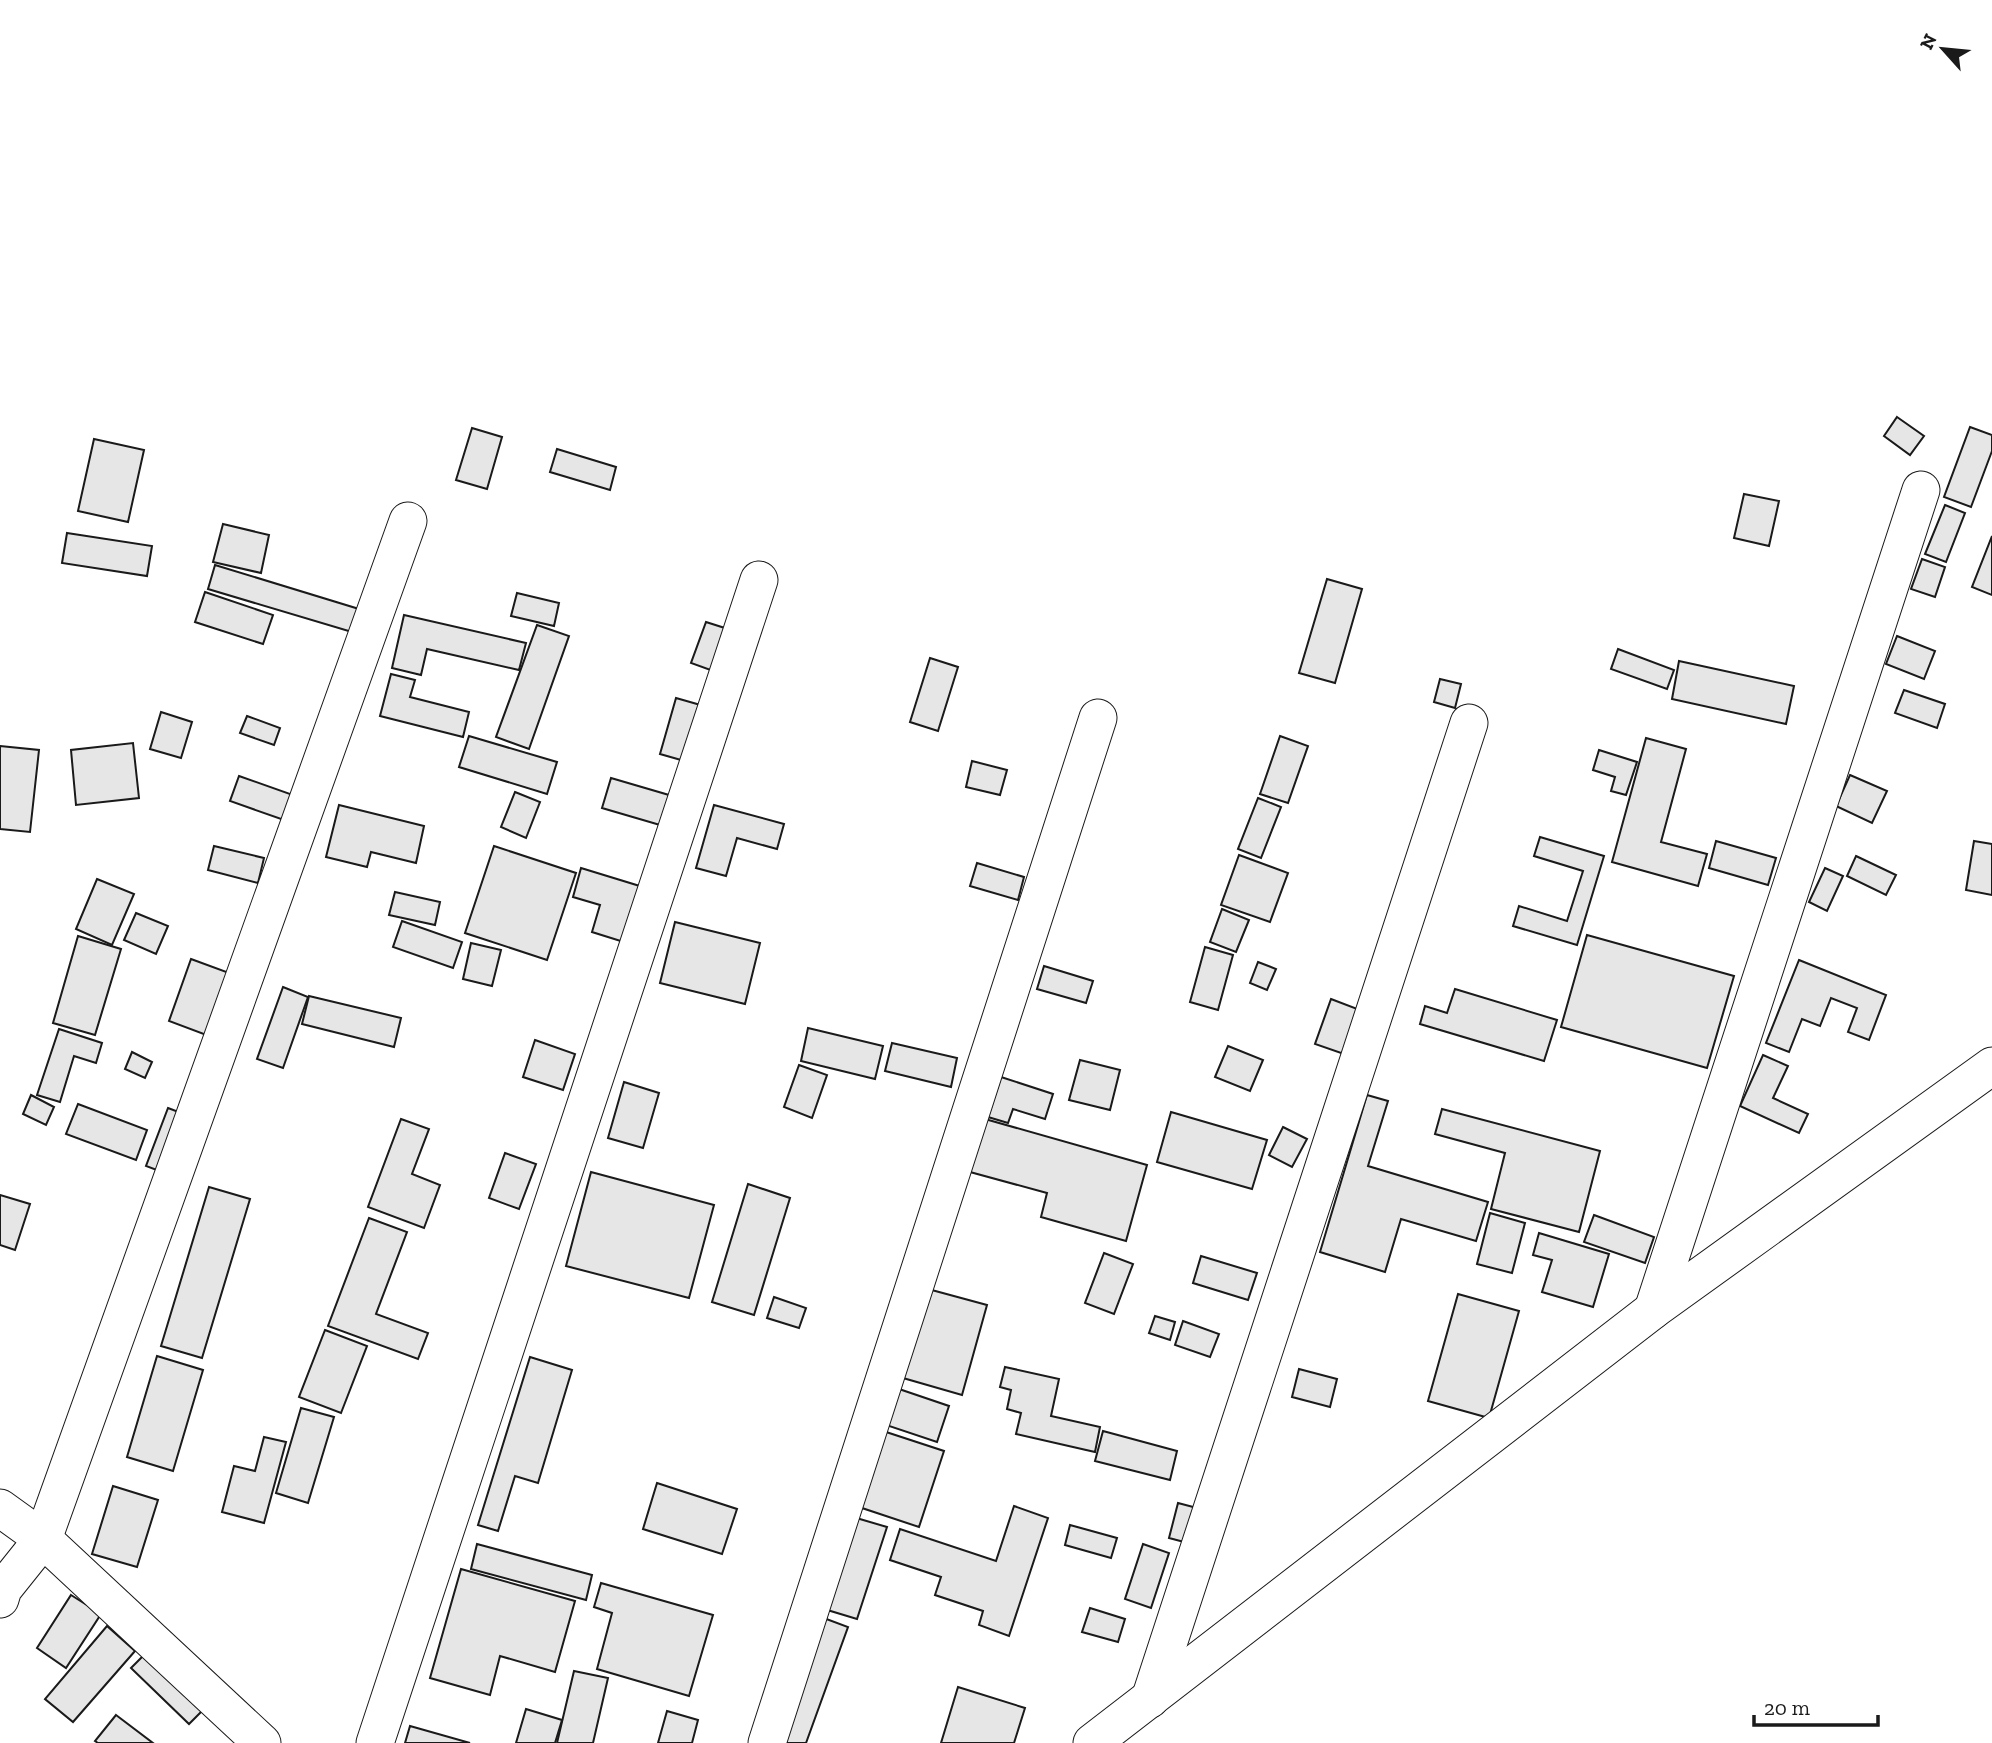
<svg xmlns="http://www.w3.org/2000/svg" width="1992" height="1743" font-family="'Zilla Slab',serif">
<rect width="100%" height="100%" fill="#fff"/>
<g fill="#e6e6e6" stroke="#1a1a1a" stroke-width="2">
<polygon points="1897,417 1924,436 1910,455 1884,436"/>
<polygon points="1970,427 1992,435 1992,451 1971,507 1944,497"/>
<polygon points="472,428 502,437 487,489 456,480"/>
<polygon points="94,439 144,450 128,522 78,511"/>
<polygon points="557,449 616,467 610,490 550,472"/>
<polygon points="1744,494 1779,501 1769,546 1734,538"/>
<polygon points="1945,505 1965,513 1946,562 1925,554"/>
<polygon points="223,524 269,535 261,573 213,562"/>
<polygon points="67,533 152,546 147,576 62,563"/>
<polygon points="1992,536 1992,595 1972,587"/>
<polygon points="1922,559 1945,567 1935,597 1911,589"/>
<polygon points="215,565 359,609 352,632 208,589"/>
<polygon points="1327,579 1362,589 1335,683 1299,673"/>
<polygon points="205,592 273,615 263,644 195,622"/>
<polygon points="517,593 559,603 554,626 511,616"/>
<polygon points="404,615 526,643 519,670 427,649 421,675 392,668"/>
<polygon points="706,622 731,630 716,672 691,663"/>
<polygon points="537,625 569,636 529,749 496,737"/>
<polygon points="1897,636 1935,651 1924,679 1886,664"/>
<polygon points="1618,649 1674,670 1667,689 1611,669"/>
<polygon points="930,658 958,667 938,731 910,722"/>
<polygon points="1679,661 1794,686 1786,724 1672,699"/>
<polygon points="391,674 415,680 410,697 469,712 463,737 380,716"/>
<polygon points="1440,679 1461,684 1455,708 1434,702"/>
<polygon points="1904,690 1945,704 1937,728 1895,713"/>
<polygon points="676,698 704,706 688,762 660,754"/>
<polygon points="161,712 192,722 181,758 150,749"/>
<polygon points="247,716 280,728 274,745 240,733"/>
<polygon points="469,736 557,762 547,794 459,767"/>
<polygon points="1280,736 1308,746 1288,803 1260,794"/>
<polygon points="1646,738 1686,749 1661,842 1707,854 1698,886 1612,862"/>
<polygon points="133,743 139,798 76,805 71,750"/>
<polygon points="0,746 39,750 30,832 0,829"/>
<polygon points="1599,750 1637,762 1626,795 1611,791 1615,777 1593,770"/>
<polygon points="972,761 1007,770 1000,795 966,787"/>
<polygon points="1850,775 1887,791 1872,823 1836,806"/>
<polygon points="239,776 293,795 284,820 230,801"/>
<polygon points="611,778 669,795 660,825 602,808"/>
<polygon points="515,792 540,802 526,838 501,827"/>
<polygon points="1258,798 1281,807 1261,858 1238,849"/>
<polygon points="339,805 424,826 416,863 371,852 367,867 326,857"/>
<polygon points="714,805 784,824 777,849 737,838 726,876 696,868"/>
<polygon points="1540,837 1604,856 1577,945 1513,926 1519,906 1567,921 1583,871 1534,856"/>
<polygon points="1716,841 1776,858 1768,885 1709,868"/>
<polygon points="1974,841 1992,844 1992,895 1966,890"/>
<polygon points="214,846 264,858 258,883 208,870"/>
<polygon points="494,846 576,873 547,960 465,933"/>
<polygon points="1239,855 1288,873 1270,922 1221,905"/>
<polygon points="1856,856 1896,875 1886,895 1847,876"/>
<polygon points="977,863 1024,877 1018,900 970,886"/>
<polygon points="581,868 643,887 627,943 592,932 600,905 573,897"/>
<polygon points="1825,868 1843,876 1827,911 1809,902"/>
<polygon points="97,879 134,894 112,945 76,929"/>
<polygon points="395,892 440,902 435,925 389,915"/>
<polygon points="1222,909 1249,920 1236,952 1210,942"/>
<polygon points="136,913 168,926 156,954 124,940"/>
<polygon points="402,921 462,942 453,968 393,947"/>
<polygon points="675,922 760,943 745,1004 660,983"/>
<polygon points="1587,935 1734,976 1707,1068 1561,1027"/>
<polygon points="78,936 121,949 95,1035 53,1023"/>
<polygon points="471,943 501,950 492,986 463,979"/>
<polygon points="1205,947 1233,955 1218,1010 1190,1002"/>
<polygon points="191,959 232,974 209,1036 169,1021"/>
<polygon points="1799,960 1886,995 1869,1040 1848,1032 1857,1008 1831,998 1820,1026 1802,1019 1789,1052 1766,1043"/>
<polygon points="1258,962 1276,969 1267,990 1250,983"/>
<polygon points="1044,966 1093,981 1086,1003 1037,989"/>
<polygon points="283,987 308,997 283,1068 257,1059"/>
<polygon points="1455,989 1557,1020 1544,1061 1420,1024 1425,1006 1447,1013"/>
<polygon points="309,996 401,1018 394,1047 302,1024"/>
<polygon points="1331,999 1360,1010 1344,1054 1315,1044"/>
<polygon points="808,1028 883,1046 875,1079 801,1061"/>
<polygon points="59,1029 102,1043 96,1063 74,1056 60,1102 37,1095"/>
<polygon points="535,1040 575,1054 563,1090 523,1077"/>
<polygon points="892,1043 957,1058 951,1087 885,1071"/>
<polygon points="1228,1046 1263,1060 1250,1091 1215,1077"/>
<polygon points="132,1052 152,1062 145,1078 125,1069"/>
<polygon points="1763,1055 1788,1066 1773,1098 1808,1114 1799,1133 1740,1106"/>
<polygon points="1080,1060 1120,1070 1110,1110 1069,1100"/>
<polygon points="799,1065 827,1075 812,1118 784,1107"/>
<polygon points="1001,1077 1053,1094 1045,1119 1013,1109 1008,1123 988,1117"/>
<polygon points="624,1082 659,1093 643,1148 608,1138"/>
<polygon points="31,1095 54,1107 46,1125 23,1114"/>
<polygon points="1367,1095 1388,1101 1368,1166 1488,1202 1476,1241 1401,1219 1385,1272 1320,1252"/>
<polygon points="78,1104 147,1130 136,1160 66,1134"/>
<polygon points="168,1108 184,1114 162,1172 146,1166"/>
<polygon points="1442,1109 1600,1151 1579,1232 1491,1209 1505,1153 1435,1134"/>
<polygon points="1171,1112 1267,1140 1252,1189 1157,1162"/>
<polygon points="401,1119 429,1129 412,1174 440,1185 424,1228 368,1207"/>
<polygon points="985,1119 1147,1165 1126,1241 1041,1217 1047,1193 970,1172"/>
<polygon points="1283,1127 1307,1139 1292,1167 1269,1155"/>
<polygon points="505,1153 536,1164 519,1209 489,1198"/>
<polygon points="591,1172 714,1205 689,1298 566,1266"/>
<polygon points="748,1184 790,1198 754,1315 712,1302"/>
<polygon points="209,1187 250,1199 202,1358 161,1346"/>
<polygon points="0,1195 30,1204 15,1250 0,1245"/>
<polygon points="1490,1213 1525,1223 1512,1273 1477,1264"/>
<polygon points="1594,1215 1654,1237 1645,1263 1584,1242"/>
<polygon points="369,1218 407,1232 376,1314 428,1333 418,1359 328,1326"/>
<polygon points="1539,1233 1609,1254 1593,1307 1542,1292 1552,1260 1533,1255"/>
<polygon points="1104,1253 1133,1264 1114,1314 1085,1303"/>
<polygon points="1201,1256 1257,1273 1248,1300 1193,1283"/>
<polygon points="928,1289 987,1305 962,1395 903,1378"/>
<polygon points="1458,1294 1519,1311 1489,1418 1428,1401"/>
<polygon points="774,1297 806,1308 799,1328 767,1318"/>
<polygon points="1155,1316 1175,1322 1170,1340 1149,1333"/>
<polygon points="1183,1321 1219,1334 1210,1357 1175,1345"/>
<polygon points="325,1330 367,1346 341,1413 299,1397"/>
<polygon points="157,1356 203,1370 173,1471 127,1457"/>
<polygon points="530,1357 572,1370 538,1483 515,1476 498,1531 478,1525"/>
<polygon points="1005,1367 1059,1379 1051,1416 1100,1427 1095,1452 1016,1434 1021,1413 1007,1409 1011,1390 1000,1387"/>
<polygon points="1299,1369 1337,1379 1330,1407 1292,1397"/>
<polygon points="899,1389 949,1406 937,1442 886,1425"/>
<polygon points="301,1408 334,1417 308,1503 276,1493"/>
<polygon points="880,1430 944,1451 919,1527 856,1506"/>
<polygon points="1103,1431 1177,1451 1170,1480 1095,1461"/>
<polygon points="264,1437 286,1442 264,1523 222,1512 234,1466 255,1471"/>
<polygon points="657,1483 737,1509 722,1554 643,1529"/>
<polygon points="113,1486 158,1500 137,1567 92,1554"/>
<polygon points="1178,1503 1197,1508 1188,1543 1169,1538"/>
<polygon points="1014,1506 1048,1518 1009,1636 979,1625 983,1611 935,1595 941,1577 890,1560 900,1529 996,1561"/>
<polygon points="853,1517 887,1527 857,1619 824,1609"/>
<polygon points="1070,1525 1117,1538 1111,1558 1065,1545"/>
<polygon points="477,1544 592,1575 586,1600 471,1569"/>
<polygon points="1143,1544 1169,1553 1151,1608 1125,1599"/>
<polygon points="461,1569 575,1601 555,1672 500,1656 490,1695 430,1678"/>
<polygon points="601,1583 713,1615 689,1696 597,1669 612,1613 594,1607"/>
<polygon points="71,1595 101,1614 66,1668 37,1648"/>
<polygon points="1090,1608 1125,1619 1118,1642 1082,1632"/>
<polygon points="821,1617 848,1627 806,1743 777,1743"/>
<polygon points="107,1626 135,1651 73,1722 45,1699"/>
<polygon points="147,1652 205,1708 189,1724 131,1668"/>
<polygon points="574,1671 608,1678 593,1743 557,1743"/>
<polygon points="958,1687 1025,1708 1014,1743 941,1743"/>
<polygon points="526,1709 562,1720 555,1743 516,1743"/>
<polygon points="667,1711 698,1720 692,1743 658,1743"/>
<polygon points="116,1715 153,1743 98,1743 95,1741"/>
<polygon points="410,1726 470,1743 405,1743"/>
</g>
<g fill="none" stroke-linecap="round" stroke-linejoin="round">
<g stroke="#1a1a1a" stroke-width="39">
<g id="minor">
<polyline points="1653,1310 1921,490"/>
<polyline points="0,1508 43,1539 262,1743"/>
<polyline points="0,1599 3,1589 43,1539 408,521"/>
<polyline points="1150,1699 1469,723"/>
<polyline points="375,1743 759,580"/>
<polyline points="767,1743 1098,718"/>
<polyline points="1092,1743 1653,1310 1992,1066"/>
</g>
</g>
<use href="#minor" stroke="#fff" stroke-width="37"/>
</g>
<g transform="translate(1943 49) rotate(297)" stroke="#ffffff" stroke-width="5" paint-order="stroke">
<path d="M0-5L12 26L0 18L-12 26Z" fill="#1a1a1a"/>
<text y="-10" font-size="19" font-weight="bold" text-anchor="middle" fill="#1a1a1a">N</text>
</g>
<path d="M1754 1715v10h124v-10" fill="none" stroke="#1a1a1a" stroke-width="3.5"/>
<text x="1764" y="1715" font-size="21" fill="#1a1a1a" stroke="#ffffff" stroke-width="5" paint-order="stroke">20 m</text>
</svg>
